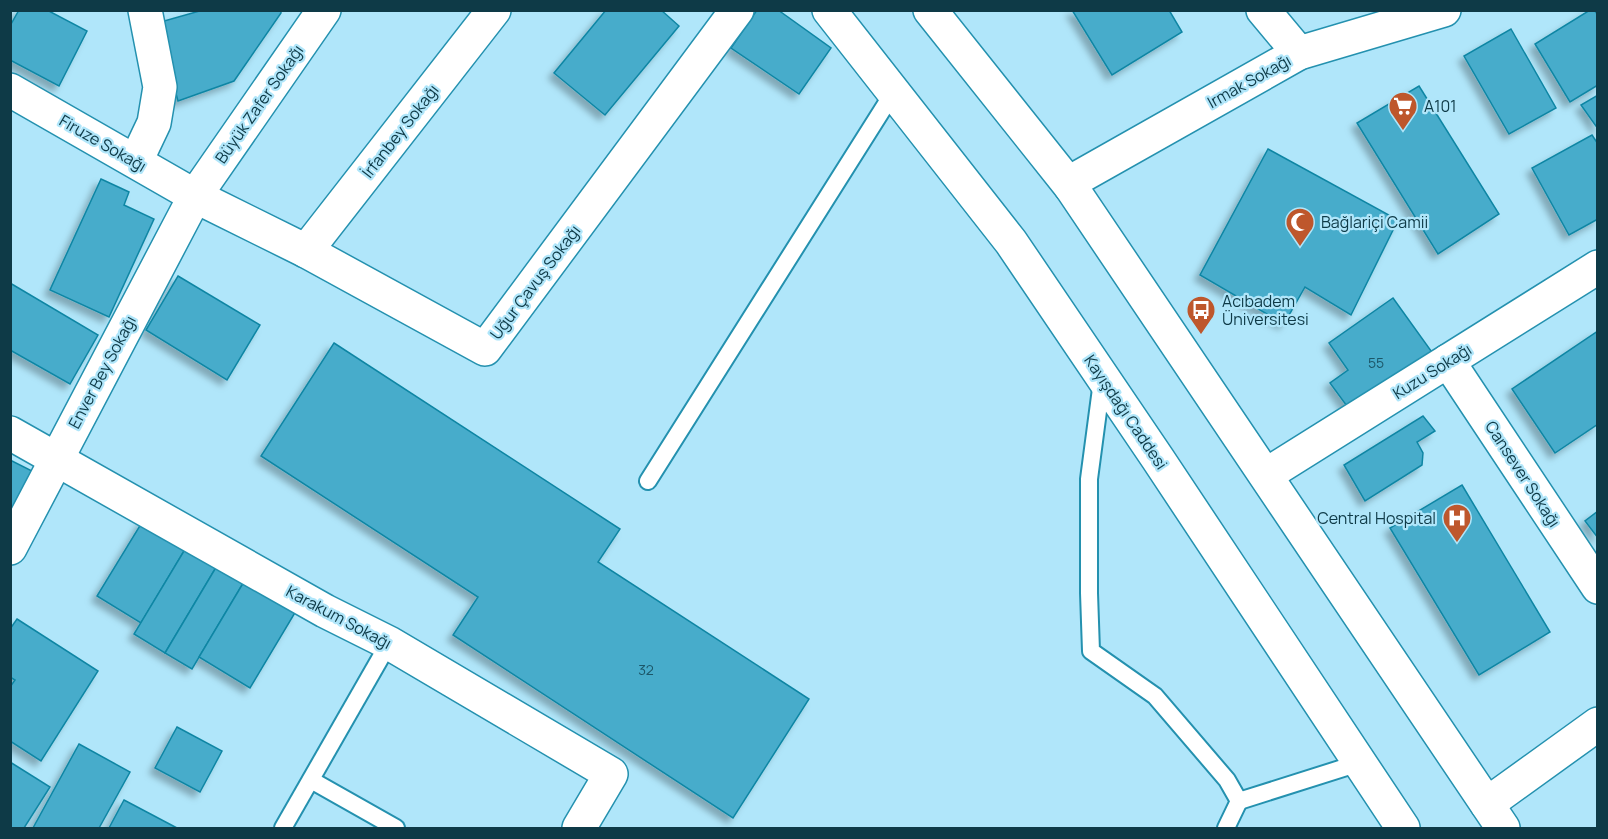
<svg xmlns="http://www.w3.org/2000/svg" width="1608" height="839" font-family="Manrope,sans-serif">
<defs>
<filter id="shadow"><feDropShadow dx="-5.5" dy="5.5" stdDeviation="3" flood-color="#0004"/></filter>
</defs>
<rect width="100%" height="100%" fill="#b0e6fa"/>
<g fill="#47accb" stroke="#1086a4" stroke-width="1.5" filter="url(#shadow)">
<polygon points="19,10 47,10 87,31 59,86 10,60 10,26"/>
<polygon points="203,10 281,10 281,13 234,81 178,101 157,23"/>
<polygon points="606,10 661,10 679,26 605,115 554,73"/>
<polygon points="757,10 778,10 831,48 799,94 731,48"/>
<polygon points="1072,10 1169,10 1182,32 1112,75"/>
<polygon points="1590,10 1594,10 1598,15 1598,85 1570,102 1535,44"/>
<polygon points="1511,29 1556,108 1509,134 1464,56"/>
<polygon points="1419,86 1499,214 1438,254 1357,123"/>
<polygon points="1598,95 1598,129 1581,105"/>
<polygon points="1592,135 1598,144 1598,219 1569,235 1532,168"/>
<polygon points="1268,149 1398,220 1351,315 1305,287 1284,324 1200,275"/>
<polygon points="101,179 129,192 124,205 154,219 109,317 50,290"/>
<polygon points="178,276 260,325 227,380 146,330"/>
<polygon points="10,283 98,335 70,384 10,350"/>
<polygon points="1393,298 1434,355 1352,413 1330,383 1348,370 1329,343"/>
<polygon points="1598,331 1598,424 1555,453 1512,389"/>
<polygon points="334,343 620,529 598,562 809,699 733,818 453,635 478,597 261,456"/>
<polygon points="1423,416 1435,431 1417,442 1423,453 1422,465 1365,501 1344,465"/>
<polygon points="10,460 36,473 10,520"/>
<polygon points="1462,485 1550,632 1479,675 1390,528"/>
<polygon points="1598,511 1598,538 1585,521"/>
<polygon points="144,519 187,546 141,623 97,596"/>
<polygon points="187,546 218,564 165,653 134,634"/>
<polygon points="218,564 245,580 192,669 165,653"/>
<polygon points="245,580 296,611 250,688 199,657"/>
<polygon points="17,619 98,671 41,761 10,741 10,687 15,680 10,677 10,629"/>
<polygon points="177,727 222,751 200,792 155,768"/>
<polygon points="79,744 130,772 99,828 33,828"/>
<polygon points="10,762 50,787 24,828 10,828"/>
<polygon points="124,800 177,828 109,828"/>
</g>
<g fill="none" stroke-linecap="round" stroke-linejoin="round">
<g stroke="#2491af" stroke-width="20">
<g id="lane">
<polyline points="1102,381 1089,479 1089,593 1091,651 1155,696 1227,780 1239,801 1226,828"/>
<polyline points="648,481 893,93"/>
<polyline points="311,780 396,828"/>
<polyline points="1239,801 1359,763"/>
<polyline points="283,828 389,643"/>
</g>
</g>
<g stroke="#2491af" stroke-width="36">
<g id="street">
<polyline points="1263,10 1299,53"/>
<polyline points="10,90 195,196 306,251 485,349 737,10"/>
<polyline points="136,161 154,123 160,87 145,10"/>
<polyline points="1071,187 1074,180 1299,53 1444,10"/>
<polyline points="306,251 494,10"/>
<polyline points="1448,361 1598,587"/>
<polyline points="10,433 325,611 389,643 611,774 579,828"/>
<polyline points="1266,475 1598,267"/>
<polyline points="10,548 195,196 324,10"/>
<polyline points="1487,804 1598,724"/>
</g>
</g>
<g stroke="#2491af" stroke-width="36">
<g id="primary">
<polyline points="829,10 1011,242 1158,459 1403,828"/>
<polyline points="930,10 1071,187 1503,828"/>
</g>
</g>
<use href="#lane" stroke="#fff" stroke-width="16"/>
<use href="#street" stroke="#fff" stroke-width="33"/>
<use href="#primary" stroke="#fff" stroke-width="33"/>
</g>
<defs>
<g id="supermarket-pin" transform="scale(1.5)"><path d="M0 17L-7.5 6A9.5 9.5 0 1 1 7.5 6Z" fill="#be572c" stroke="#b0e6fa"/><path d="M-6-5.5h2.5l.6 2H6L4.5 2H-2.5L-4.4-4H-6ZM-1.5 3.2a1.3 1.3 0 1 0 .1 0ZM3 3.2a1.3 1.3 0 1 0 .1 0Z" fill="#fff"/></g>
<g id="mosque-pin" transform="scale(1.5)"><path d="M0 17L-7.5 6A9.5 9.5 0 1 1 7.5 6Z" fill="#be572c" stroke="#b0e6fa"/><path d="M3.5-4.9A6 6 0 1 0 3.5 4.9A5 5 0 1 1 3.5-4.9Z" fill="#fff"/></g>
<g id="bus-pin" transform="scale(1.5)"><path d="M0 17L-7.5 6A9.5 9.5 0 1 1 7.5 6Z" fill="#be572c" stroke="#b0e6fa"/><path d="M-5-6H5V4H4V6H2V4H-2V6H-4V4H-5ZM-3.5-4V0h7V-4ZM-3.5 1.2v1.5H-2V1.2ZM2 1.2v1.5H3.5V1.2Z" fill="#fff"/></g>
<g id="hospital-pin" transform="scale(1.5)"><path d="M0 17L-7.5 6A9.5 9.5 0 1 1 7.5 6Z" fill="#be572c" stroke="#b0e6fa"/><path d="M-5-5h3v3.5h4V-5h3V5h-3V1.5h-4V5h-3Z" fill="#fff"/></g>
</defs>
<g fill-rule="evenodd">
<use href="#supermarket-pin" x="1403" y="106"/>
<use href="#mosque-pin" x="1300" y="222"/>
<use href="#bus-pin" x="1201" y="310"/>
<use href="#hospital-pin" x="1457" y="518"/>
</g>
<g text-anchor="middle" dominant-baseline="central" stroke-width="4.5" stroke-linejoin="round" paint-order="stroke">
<g font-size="14" fill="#1c5668">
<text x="1376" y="362">55</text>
<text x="646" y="669">32</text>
</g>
<g font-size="16" fill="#0e3a47" stroke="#b0e6fa">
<text transform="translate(1249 81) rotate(-29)">Irmak Sokağı</text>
<text transform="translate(259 104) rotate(-55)">Büyük Zafer Sokağı</text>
<text transform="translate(400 131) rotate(-52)">İrfanbey Sokağı</text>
<text transform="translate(103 143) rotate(30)">Firuze Sokağı</text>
<text transform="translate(535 282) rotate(-53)">Uğur Çavuş Sokağı</text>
<text transform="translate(1432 371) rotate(-32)">Kuzu Sokağı</text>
<text transform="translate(102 372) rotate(-62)">Enver Bey Sokağı</text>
<text transform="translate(1126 412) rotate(56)">Kayışdağı Caddesi</text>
<text transform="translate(1523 474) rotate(57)">Cansever Sokağı</text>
<text transform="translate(339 617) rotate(28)">Karakum Sokağı</text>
</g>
<g font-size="16" fill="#0e3a47" stroke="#b0e6fa" text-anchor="start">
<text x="1424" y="106">A101</text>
<text x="1321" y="222">Bağlariçi Camii</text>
<text x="1222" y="301">Acıbadem<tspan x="1222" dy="18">Üniversitesi</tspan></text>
<text x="1436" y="518" text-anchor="end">Central Hospital</text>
</g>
</g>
<rect width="1608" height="839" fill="none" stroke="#0e3a47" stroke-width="24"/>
</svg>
